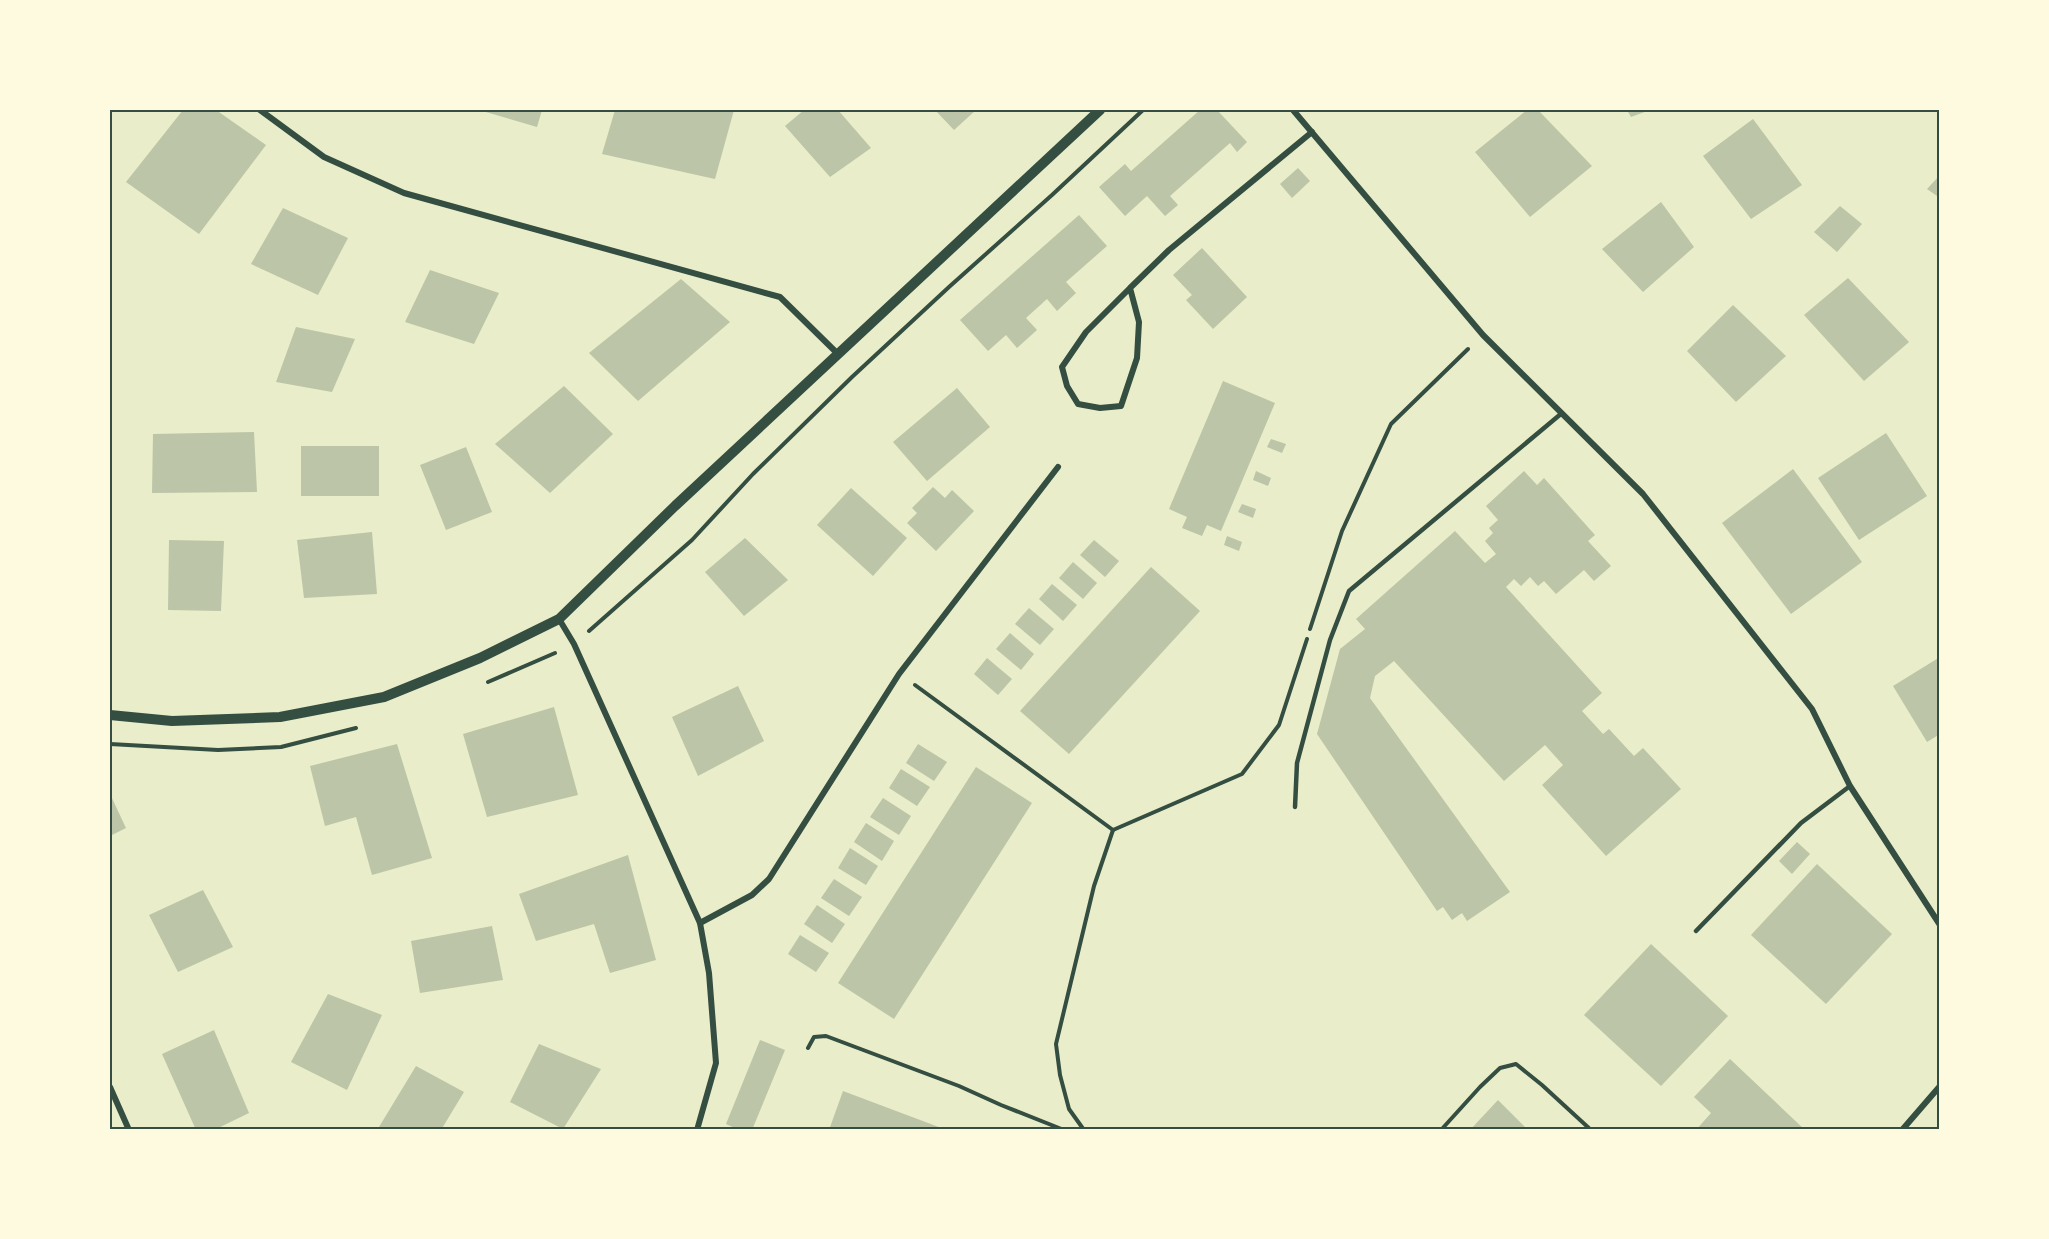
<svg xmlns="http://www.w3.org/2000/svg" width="2049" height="1239" font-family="'Source Sans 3',sans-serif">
<rect width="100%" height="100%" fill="#e9edc9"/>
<g fill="#bcc5a7">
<polygon points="183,110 216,110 266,145 199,234 126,182"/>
<polygon points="479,110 542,110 537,127"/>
<polygon points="615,110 734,110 715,179 602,154"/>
<polygon points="804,110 838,110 871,148 830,177 785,126"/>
<polygon points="935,110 976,110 954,130"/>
<polygon points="1200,110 1217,110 1247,142 1237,152 1230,143 1170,196 1178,205 1165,216 1147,196 1125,216 1099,187 1125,164 1131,171"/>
<polygon points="1527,110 1538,110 1592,166 1530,217 1475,152"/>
<polygon points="1627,110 1650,110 1631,117"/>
<polygon points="1753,119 1802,185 1751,219 1703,156"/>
<polygon points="1298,168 1310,181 1292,198 1280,184"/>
<polygon points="1940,175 1940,198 1927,189"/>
<polygon points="1661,202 1694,247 1643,292 1602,249"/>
<polygon points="1840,206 1862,224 1837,252 1814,232"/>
<polygon points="283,208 348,238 318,295 251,264"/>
<polygon points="1079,215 1107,246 1066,282 1076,293 1057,311 1047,299 1026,318 1037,330 1017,348 1006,335 988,351 960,320"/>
<polygon points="1202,248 1247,297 1213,329 1186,300 1192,295 1173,275"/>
<polygon points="430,270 499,293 474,344 405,322"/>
<polygon points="1848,278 1909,342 1864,381 1804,315"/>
<polygon points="681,279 730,322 638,401 589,353"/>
<polygon points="1733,305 1786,356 1736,402 1687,351"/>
<polygon points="296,327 355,339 332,392 276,382"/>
<polygon points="1223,381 1275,403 1221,531 1207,525 1202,536 1182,528 1187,517 1169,509"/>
<polygon points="564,386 613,434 550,493 495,444"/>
<polygon points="957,388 990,427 927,481 893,442"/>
<polygon points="254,432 257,492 152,493 153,434"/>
<polygon points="1886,433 1927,496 1859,540 1818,478"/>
<polygon points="1271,439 1286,444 1282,453 1267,447"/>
<rect x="301" y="446" width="78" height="50"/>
<polygon points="466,447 492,512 446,530 420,465"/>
<polygon points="1793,469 1862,562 1791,614 1722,523"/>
<polygon points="1256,471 1271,478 1268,486 1253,480"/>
<polygon points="1524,471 1537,485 1544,478 1595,535 1588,541 1611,566 1594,581 1584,570 1556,594 1544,581 1538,586 1530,577 1521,586 1514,579 1506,587 1602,693 1582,711 1603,734 1609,729 1634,756 1643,748 1681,789 1606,856 1542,785 1563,765 1545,745 1504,781 1394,661 1375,676 1370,698 1510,892 1467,921 1462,913 1452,920 1443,907 1437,911 1317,734 1340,649 1365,629 1356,619 1455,531 1485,563 1496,554 1485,541 1493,533 1489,528 1498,520 1486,506"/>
<polygon points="933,487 945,498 952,490 974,511 936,551 907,523 917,513 912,508"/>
<polygon points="851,488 907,538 873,576 817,525"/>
<polygon points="1242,504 1256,509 1253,518 1238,512"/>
<polygon points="372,532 377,594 304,598 297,540"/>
<polygon points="1227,536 1242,542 1239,551 1224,545"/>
<polygon points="745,538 788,580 744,616 705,572"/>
<polygon points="169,540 224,541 221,611 168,610"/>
<polygon points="1094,540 1119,561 1105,577 1080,555"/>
<polygon points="1073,562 1097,583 1083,599 1059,578"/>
<polygon points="1151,567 1200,611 1069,754 1020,711"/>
<polygon points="1052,584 1077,605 1063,621 1039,599"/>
<polygon points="1029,608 1054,629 1040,645 1015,624"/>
<polygon points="1010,633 1034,654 1021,670 996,649"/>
<polygon points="1940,657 1940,734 1927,742 1893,686"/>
<polygon points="987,658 1012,679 998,695 974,674"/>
<polygon points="738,686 764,741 698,776 672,717"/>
<polygon points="554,707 578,795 487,817 463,734"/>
<polygon points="397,744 432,858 372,875 356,817 325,826 310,766"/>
<polygon points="918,744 947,762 934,781 906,763"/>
<polygon points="976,767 1032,803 894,1019 838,983"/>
<polygon points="901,769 930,787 917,806 889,788"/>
<polygon points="110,794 126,828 110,836"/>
<polygon points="883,798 911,816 899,835 870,817"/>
<polygon points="866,823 894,841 882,861 854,842"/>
<polygon points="1797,842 1810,854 1792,874 1779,861"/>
<polygon points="850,848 878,866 866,885 838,868"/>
<polygon points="628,855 656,960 610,973 594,924 536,941 519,894"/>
<polygon points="1817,864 1892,934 1826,1004 1751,935"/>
<polygon points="834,879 862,897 849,916 821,898"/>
<polygon points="203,890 233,947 178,972 149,915"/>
<polygon points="817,905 845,924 832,943 804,924"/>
<polygon points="492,926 503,980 420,993 411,941"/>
<polygon points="800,935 829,953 816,972 788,954"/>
<polygon points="1651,944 1728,1016 1661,1086 1584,1015"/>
<polygon points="328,994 382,1015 347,1090 291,1062"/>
<polygon points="214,1030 249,1113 214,1130 196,1130 162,1054"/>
<polygon points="760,1040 785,1050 752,1130 739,1130 726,1124"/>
<polygon points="539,1044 601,1069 563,1129 510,1102"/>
<polygon points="1730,1059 1805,1130 1696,1130 1711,1113 1694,1097"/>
<polygon points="416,1066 464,1092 441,1130 384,1130 379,1127"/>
<polygon points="843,1091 944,1129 944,1130 829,1130"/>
<polygon points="1498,1100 1528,1130 1470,1130"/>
</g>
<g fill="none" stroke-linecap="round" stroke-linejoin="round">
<g stroke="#344e41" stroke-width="4">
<polyline points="1310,629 1342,531 1391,424 1468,349"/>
<polyline points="589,631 692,540 753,474 852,377 949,287 1052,195 1143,110"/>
<polyline points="488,682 555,653"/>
<polyline points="915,685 1113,830"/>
<polyline points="110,744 218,750 281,747 356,728"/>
<polyline points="808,1048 814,1037 826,1036 959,1086 1001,1105 1064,1130"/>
<polyline points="1084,1130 1069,1109 1060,1075 1056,1044 1094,886 1113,830 1242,774 1279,725 1307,639"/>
<polyline points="1441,1130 1480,1087 1500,1068 1516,1064 1542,1085 1591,1130"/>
</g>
<g stroke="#344e41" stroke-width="4.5">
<polyline points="1295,807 1297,763 1330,640 1349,591 1562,413"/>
<polyline points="1696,931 1801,823 1850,786"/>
</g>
<g stroke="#344e41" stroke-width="6">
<polyline points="260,110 324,157 404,193 780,297 839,355"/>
<polyline points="1293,110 1483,335 1643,494 1812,709 1850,786 1940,925"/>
<polyline points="1130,288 1086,332 1062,367 1067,386 1078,404 1100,408 1121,406 1137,358 1139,322 1130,288 1169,250 1312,132"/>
<polyline points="559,619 574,644 700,923 709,973 716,1063 697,1130"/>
<polyline points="700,923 752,895 769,879 899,674 1058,467"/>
<polyline points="110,1087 129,1130"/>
<polyline points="1902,1130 1940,1086"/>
</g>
<polyline stroke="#344e41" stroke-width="10" points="110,715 172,721 280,717 384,697 480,658 559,619 675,506 1100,110"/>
</g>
<rect width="2049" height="1239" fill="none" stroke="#fefae0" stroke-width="222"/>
<rect x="111" y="111" width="1827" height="1017" fill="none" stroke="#344e41" stroke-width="2"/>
</svg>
